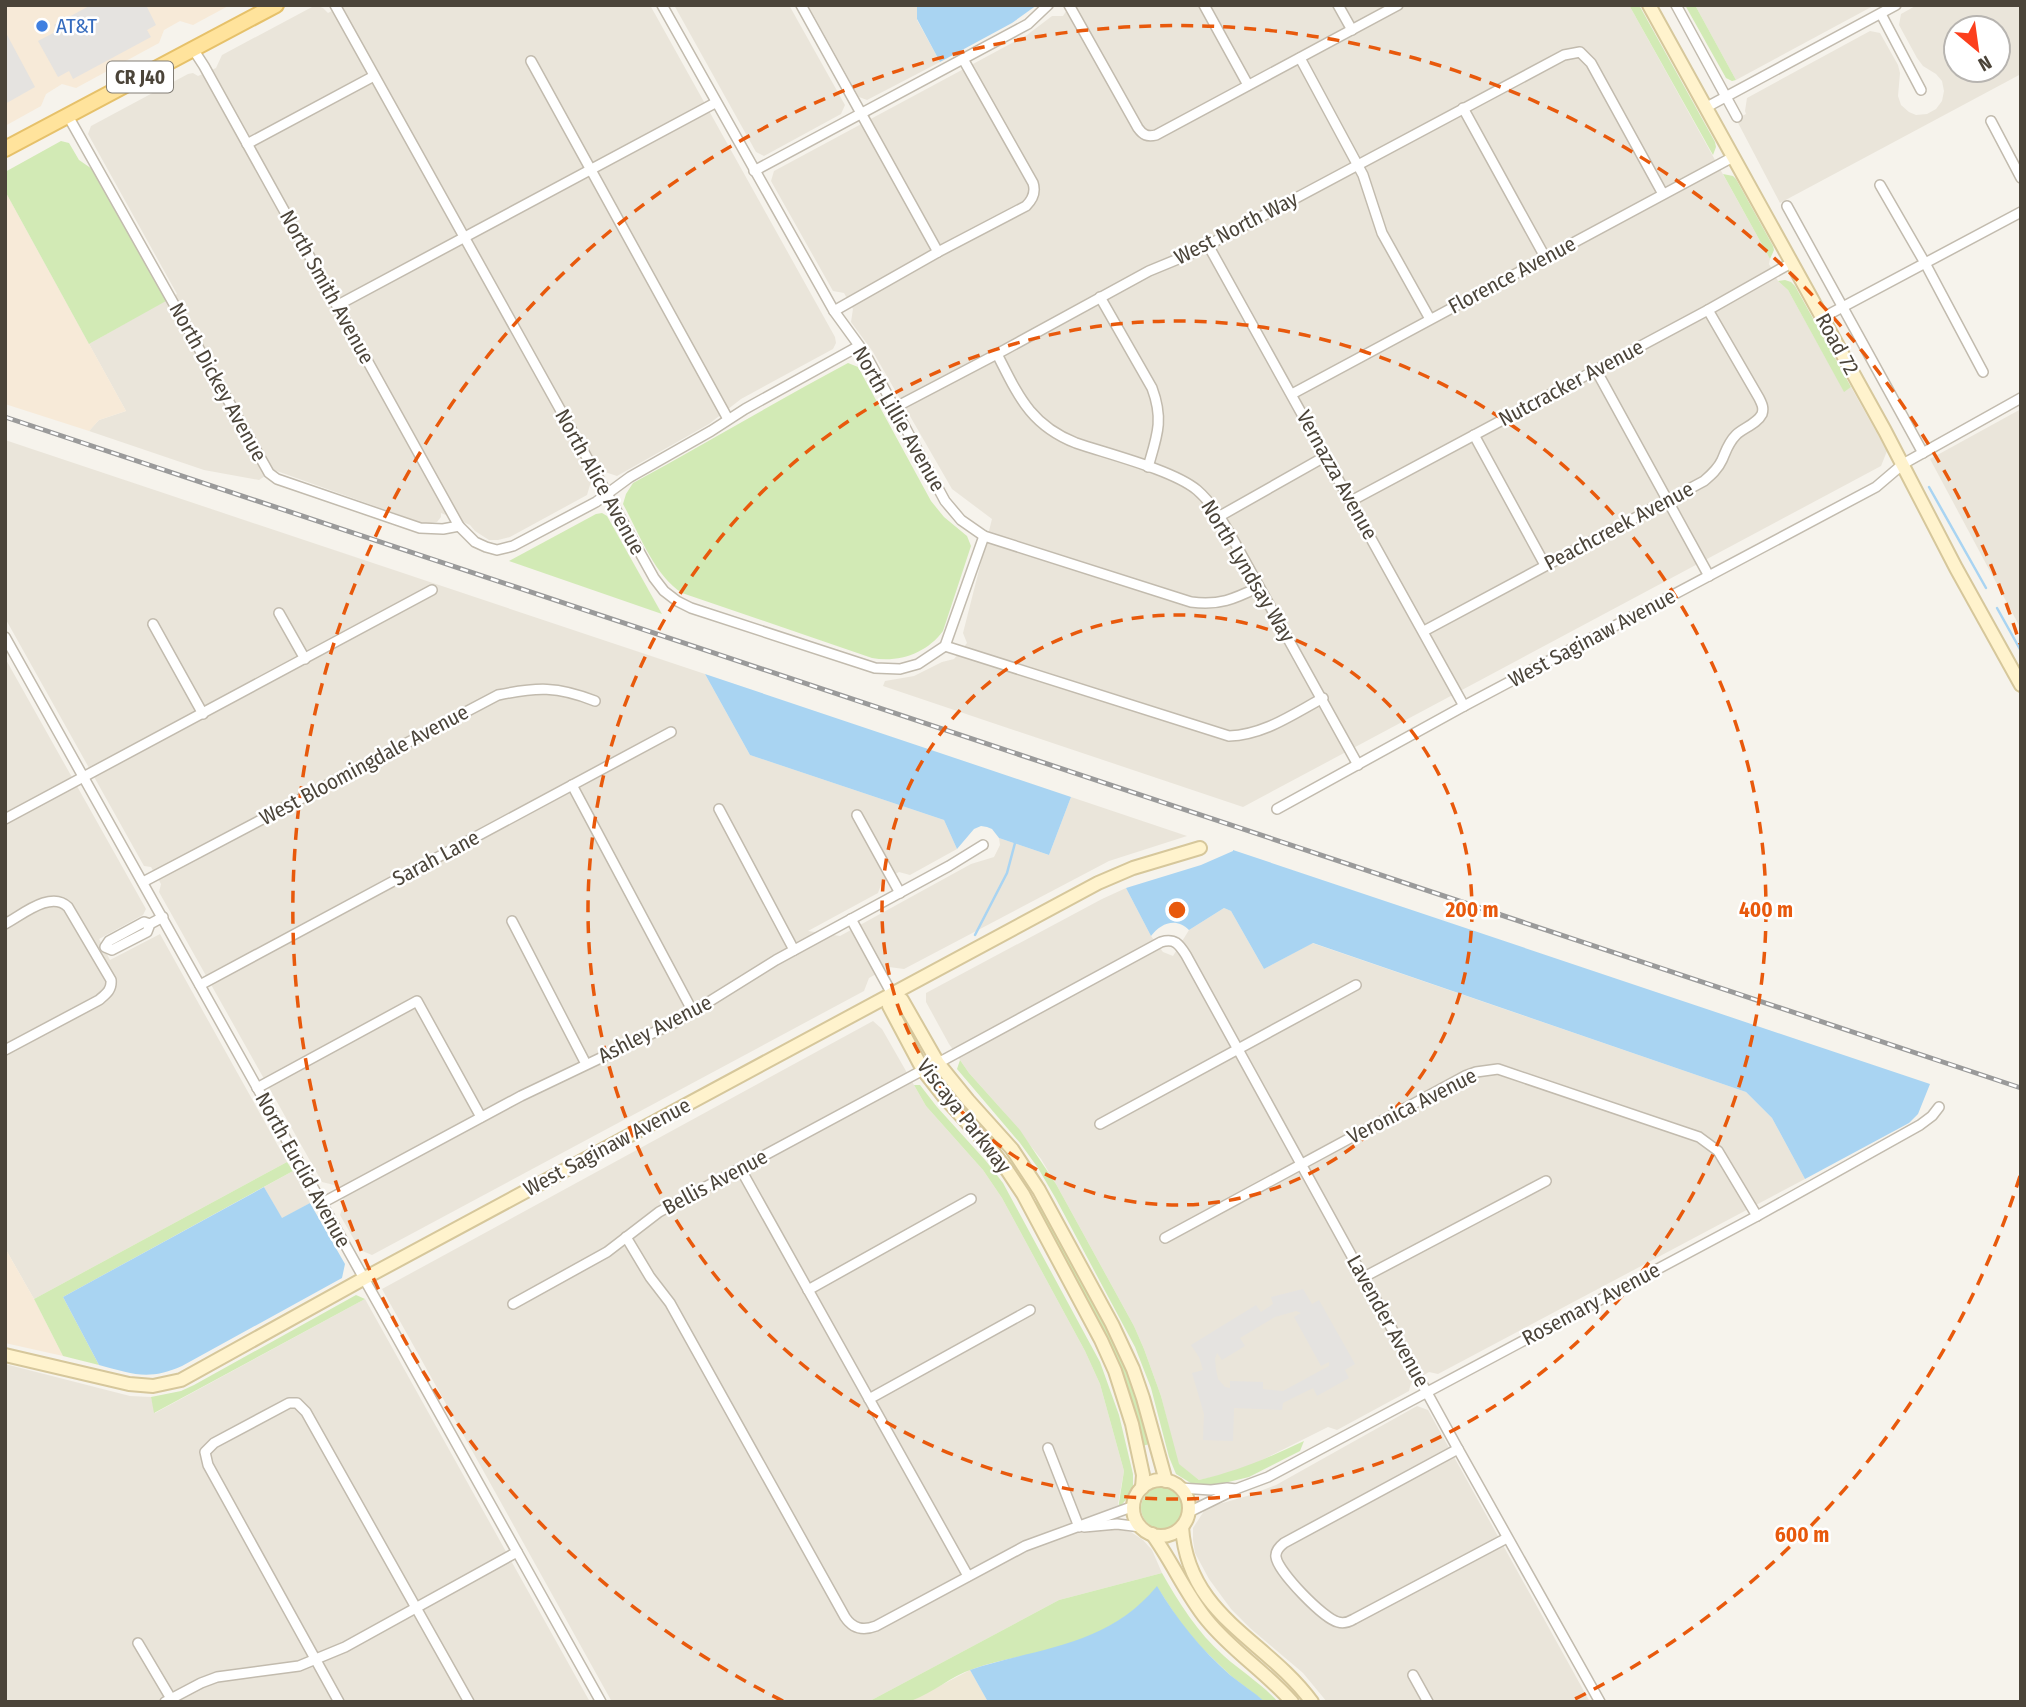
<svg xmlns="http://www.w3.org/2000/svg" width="2026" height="1707" viewBox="0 0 2026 1707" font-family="'Fira Sans Condensed',sans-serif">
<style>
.residential{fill:#eae5da;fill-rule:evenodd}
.commercial{fill:#f7ead8}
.education{fill:#efe8d6}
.green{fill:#d2eab5}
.parking{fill:#e5e3e0;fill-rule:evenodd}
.water{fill:#a9d4f2}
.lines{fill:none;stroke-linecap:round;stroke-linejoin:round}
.stream{stroke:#a9d4f2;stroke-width:2.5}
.street-casing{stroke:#c2bbae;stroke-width:12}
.secondary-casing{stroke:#d6c79b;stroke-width:16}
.primary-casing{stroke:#e6c16a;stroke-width:18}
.street{stroke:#fff;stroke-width:9}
.secondary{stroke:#fff3cd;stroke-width:12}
.primary{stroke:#ffe39c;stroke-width:14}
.rail-casing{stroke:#9a9a9a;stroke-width:5}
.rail{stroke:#fff;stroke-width:2.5;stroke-dasharray:8;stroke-linecap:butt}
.ring{fill:none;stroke:#e8590c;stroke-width:3.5;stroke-dasharray:12 9}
.shop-dot{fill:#3f7fe0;stroke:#fff;stroke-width:2.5}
.labels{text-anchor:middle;stroke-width:5;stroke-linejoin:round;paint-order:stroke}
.shield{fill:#fff;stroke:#817c74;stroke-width:2}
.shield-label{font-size:19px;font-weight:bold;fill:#4b4439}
.shop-label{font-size:21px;fill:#366cbe;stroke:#fff;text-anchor:start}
.street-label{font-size:21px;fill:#4b4439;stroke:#fff}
.centre{fill:#e8590c;stroke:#fff;stroke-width:3.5}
.ring-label{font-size:21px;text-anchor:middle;font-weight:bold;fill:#e8590c;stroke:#fff;stroke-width:5;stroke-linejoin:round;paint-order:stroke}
</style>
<rect width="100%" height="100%" fill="#f6f3ec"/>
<g class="residential">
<path d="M 343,5 L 650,5 L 835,337 L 836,343 L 833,349 L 741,399 L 709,424 L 617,476 L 605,472 L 590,485 L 587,495 L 510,537 L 498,540 L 489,540 L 475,531 L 470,525 L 441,513 L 441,517 L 437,522 L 425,524 L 274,470 L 259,480 L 204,470 L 89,431 L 99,420 L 126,411 L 89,344 L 177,294 L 88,134 L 91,126 L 188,74 L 193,73 L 198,76 L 216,68 L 222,55 L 312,7 L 317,6 L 323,8 L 328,13 Z"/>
<path d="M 674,5 L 789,5 L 845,105 L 841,114 L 764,156 L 756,152 Z"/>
<path d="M 808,5 L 917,5 L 917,20 L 940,62 L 867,100 L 859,97 Z"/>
<path d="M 1070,5 L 1629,5 L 1770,259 L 1769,264 L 1778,281 L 1788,290 L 1844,391 L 1851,387 L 1887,451 L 1881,466 L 1243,807 L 883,686 L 885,681 L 914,676 L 942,662 L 954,659 L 967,643 L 963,633 L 992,519 L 952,489 L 873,352 L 851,322 L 853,309 L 844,293 L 833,291 L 771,181 L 774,171 L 1027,35 L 1052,16 L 1063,16 Z"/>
<path d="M 1695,5 L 1875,5 L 1736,80 Z"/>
<path d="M 1917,5 L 2021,5 L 2021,74 L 1780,203 L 1736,119 L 1746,114 L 1745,111 L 1747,98 L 1870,31 L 1880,33 L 1898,65 L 1900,73 L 1898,96 L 1901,105 L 1909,112 L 1916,115 L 1927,114 L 1936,109 L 1942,101 L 1944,91 L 1942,81 L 1936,74 L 1923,66 L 1917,58 L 1899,25 L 1901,14 ZM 1956,28 L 1998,28 L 1998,70 L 1956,70 Z"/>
<path d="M 2021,409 L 2021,629 L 1930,459 Z"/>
<path d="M 5,440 L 705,674 L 750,755 L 944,820 L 957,849 L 910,875 L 899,872 L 882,882 L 878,893 L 808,931 L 840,936 L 971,864 L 994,857 L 1000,845 L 999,838 L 1049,855 L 1071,797 L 1187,836 L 1109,861 L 904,969 L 889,967 L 869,978 L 864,991 L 372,1255 L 360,1250 L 340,1215 L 345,1201 L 334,1185 L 322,1182 L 159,892 L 161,884 L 151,867 L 144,866 L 5,618 Z"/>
<path d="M 5,658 L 146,909 L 143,915 L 99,939 L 110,960 L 160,934 L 287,1162 L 34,1299 L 5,1248 Z"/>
<path d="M 1126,888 L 1151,936 L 1163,952 L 1173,956 L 1189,930 L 1224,908 L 1231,911 L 1264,969 L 1312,943 L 1746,1092 L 1772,1118 L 1805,1179 L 1438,1374 L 1429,1372 L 1411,1383 L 1409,1391 L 1337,1430 L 1328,1427 L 1252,1465 L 1226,1474 L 1199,1480 L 1178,1464 L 1161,1396 L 1144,1349 L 1134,1326 L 1056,1184 L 1041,1159 L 1003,1111 L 969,1073 L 949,1044 L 926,1002 L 926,993 L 1102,899 Z"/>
<path d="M 873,1021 L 882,1029 L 926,1106 L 983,1170 L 1002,1198 L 1085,1351 L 1100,1384 L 1124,1471 L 1118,1504 L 1120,1530 L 1131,1532 L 1143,1540 L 1152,1550 L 1162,1573 L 1059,1600 L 868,1702 L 612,1702 L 382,1289 Z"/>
<path d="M 293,1171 L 310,1203 L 282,1219 L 264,1187 Z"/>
<path d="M 365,1299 L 590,1702 L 5,1702 L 5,1364 L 130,1396 L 151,1397 L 155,1413 Z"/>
<path d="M 1417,1406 L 1428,1410 L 1590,1702 L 1327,1702 L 1303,1673 L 1250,1628 L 1231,1609 L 1209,1579 L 1195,1553 L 1193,1540 L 1193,1528 L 1204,1511 L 1212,1506 L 1247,1496 L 1276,1485 Z"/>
</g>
<g class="commercial">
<path d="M 5,5 L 230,5 L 193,25 L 180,21 L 164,30 L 159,43 L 76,88 L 62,84 L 46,94 L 41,106 L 5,126 Z"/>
<path d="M 5,191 L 126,411 L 99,420 L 89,431 L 5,404 Z"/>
<path d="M 5,1248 L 34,1299 L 63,1356 L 5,1343 Z"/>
</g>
<path class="education" d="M 970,1670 L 988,1702 L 909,1702 Z"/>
<g class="green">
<path d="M 1629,5 L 1639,5 L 1715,142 L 1716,147 L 1713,155 Z"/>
<path d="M 1685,5 L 1695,5 L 1736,80 L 1732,81 L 1726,78 Z"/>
<path d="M 61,141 L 69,143 L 79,160 L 95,171 L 166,301 L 89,344 L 5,191 L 5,172 Z"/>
<path d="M 1723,174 L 1733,176 L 1736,179 L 1773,246 L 1774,250 L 1770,259 Z"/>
<path d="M 1785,280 L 1791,282 L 1795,286 L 1851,387 L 1844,392 L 1788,290 L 1778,281 Z"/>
<path d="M 848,363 L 858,367 L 931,501 L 944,517 L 967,536 L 971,546 L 943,631 C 927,653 899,663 872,658 L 682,593 C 654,575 639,533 623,504 L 626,494 L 633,483 C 705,444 775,402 848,363 Z"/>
<path d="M 602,513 L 607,516 L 662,614 L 509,561 L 596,514 Z"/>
<path d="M 960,1060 L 969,1073 L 1020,1130 L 1056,1184 L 1134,1326 L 1144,1349 L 1161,1396 L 1179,1464 L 1199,1480 C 1238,1471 1268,1458 1304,1441 L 1300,1451 L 1249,1477 L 1212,1486 L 1194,1485 L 1176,1474 L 1169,1457 L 1151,1388 L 1135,1347 L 1056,1199 L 1038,1168 L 1020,1143 L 957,1069 Z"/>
<path d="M 914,1085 L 920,1085 L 937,1107 L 986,1161 L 1003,1183 L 1100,1362 L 1119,1415 L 1133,1474 L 1133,1487 L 1130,1495 L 1118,1509 L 1124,1471 L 1100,1384 L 1085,1351 L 1002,1198 L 983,1170 L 926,1106 Z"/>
<path d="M 287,1162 L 293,1171 L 63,1297 L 99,1365 L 63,1356 L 34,1299 Z"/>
<path d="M 1032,1200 L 1041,1204 L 1112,1335 L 1135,1386 L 1150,1444 L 1142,1446 L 1134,1414 Z"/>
<path d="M 356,1295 L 365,1299 L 154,1413 L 151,1397 L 181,1391 L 194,1385 Z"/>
<circle cx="1162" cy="1508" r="21"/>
<path d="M 1162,1573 C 1179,1603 1197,1632 1224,1656 C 1242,1672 1262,1684 1278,1702 L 1265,1702 L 1231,1676 L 1202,1648 L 1182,1625 L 1157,1587 C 1129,1621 1089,1640 1047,1650 C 1022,1657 997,1660 973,1669 C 951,1676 933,1693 911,1701 C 899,1705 881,1702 868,1702 L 1059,1600 Z"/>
</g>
<g class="parking">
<path d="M 91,5 L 146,5 L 156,25 L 147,30 L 151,37 L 73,79 L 69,71 L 58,77 L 38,41 L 57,31 L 54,25 Z"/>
<path d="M 6,33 L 35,87 L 5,104 L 5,34 Z"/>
<path d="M 1303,1289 L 1312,1304 L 1319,1300 L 1355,1364 L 1345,1370 L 1349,1378 L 1317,1396 L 1313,1388 L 1283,1403 L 1282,1410 L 1234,1408 L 1233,1441 L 1203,1440 L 1204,1414 L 1192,1373 L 1203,1370 L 1199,1357 L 1191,1345 L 1256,1305 L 1261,1312 L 1273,1304 L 1271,1297 ZM 1296,1311 L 1301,1313 L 1294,1317 L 1321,1366 L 1329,1362 L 1329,1366 L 1283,1391 L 1263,1389 L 1263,1382 L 1230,1381 L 1230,1388 L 1225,1387 L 1218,1379 L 1216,1370 L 1215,1359 L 1217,1353 L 1222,1360 L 1245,1346 L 1240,1338 L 1275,1317 Z"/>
</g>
<g class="water">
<path d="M 917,5 L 1037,5 L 1012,23 L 940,62 L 917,19 Z"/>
<path d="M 705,674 L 1071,797 L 1049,855 L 999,838 L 992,829 L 987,827 L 981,826 L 974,829 L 957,849 L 944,820 L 750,755 Z"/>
<path d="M 1233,851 L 1233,850 L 1930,1084 L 1918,1114 L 1909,1123 L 1805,1179 L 1772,1118 L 1746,1092 L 1313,943 L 1264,969 L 1231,911 L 1224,908 L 1189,930 C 1176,917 1161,923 1151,936 L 1126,888 L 1201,865 Z"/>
<path d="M 264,1187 L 282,1218 L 310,1203 L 345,1264 L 342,1278 L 182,1366 C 148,1381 133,1374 99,1365 L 63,1297 Z"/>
<path d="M 1157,1586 C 1177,1620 1201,1649 1230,1675 C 1241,1684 1254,1692 1265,1702 L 988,1702 L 970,1670 C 1039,1647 1107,1647 1157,1586 Z"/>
</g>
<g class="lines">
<g class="stream">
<path d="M 1929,487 L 1986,588"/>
<path d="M 1997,608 L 2021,651"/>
<path d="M 975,935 L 1007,873 L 1015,843"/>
</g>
<g class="street-casing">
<g id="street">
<path d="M 335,5 L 654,578 L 664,591 L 677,601 L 691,608 L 875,668 L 900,669 L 918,664 L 945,646 L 984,536"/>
<path d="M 662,5 L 834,311 L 866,355 L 945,501 L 961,520 L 984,536 L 1191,602 C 1219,606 1234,599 1259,587"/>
<path d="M 801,5 L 938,252"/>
<path d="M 1069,5 L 1138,128 C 1143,135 1147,137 1156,135 L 1398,5"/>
<path d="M 1204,5 L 1248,85"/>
<path d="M 1338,5 L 1352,30"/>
<path d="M 1676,5 L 1737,117"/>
<path d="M 1881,14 L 1921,90"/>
<path d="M 193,49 L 204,66 L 459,526 L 475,542 L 486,547 L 497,550 L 513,546 L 596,502 L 630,477 L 711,431 L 745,409 L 859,346"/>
<path d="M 1300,58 L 1363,175 L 1382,233 L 1430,319"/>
<path d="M 531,61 L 728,419"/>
<path d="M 1463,108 L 1545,257"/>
<path d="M 1705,108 L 1896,5"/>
<path d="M 68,116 L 269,473 L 277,479 L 420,528 L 443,529 L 459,526"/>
<path d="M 1991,121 L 2021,178"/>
<path d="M 247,144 L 374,76"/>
<path d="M 754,171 L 1028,24 L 1048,5"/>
<path d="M 1880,185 L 1925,263 L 1983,372"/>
<path d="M 1787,206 L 1923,453"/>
<path d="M 1208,245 L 1464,706"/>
<path d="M 1100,297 L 1152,388 C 1164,420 1157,436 1148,467"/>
<path d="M 338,305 L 715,103"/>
<path d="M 834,311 L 938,252 L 1026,206 C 1033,199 1036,192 1033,183 L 963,59"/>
<path d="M 1822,318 L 2021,212"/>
<path d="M 997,354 C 1018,395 1030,425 1076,443 C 1108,454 1173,470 1197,490 C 1211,502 1221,518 1230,534 L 1358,765"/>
<path d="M 1596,370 L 1709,576"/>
<path d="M 1292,394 L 1733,157"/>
<path d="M 894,408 L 997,354 L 1149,271 L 1195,252 L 1564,55 L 1580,52 L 1591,63 L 1663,194"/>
<path d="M 1474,435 L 1545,565"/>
<path d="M 1351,501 L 1708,310 L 1791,263"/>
<path d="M 1220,516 L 1326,456"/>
<path d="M 279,613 L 305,659"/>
<path d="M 153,624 L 203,714"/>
<path d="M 1424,631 L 1704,481 C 1711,475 1718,469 1722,460 C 1726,451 1728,443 1736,435 C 1743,428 1757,424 1762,414 C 1764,408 1762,404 1759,398 L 1708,310"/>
<path d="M 5,637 L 601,1702"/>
<path d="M 945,646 L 1229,736 C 1264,735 1293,714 1323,698"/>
<path d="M 572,785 L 693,1012"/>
<path d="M 719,809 L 794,950"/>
<path d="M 1277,809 L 1464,706 L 1876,487 L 1903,464 L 2021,398"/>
<path d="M 857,815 L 900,893"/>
<path d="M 5,819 L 432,590"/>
<path d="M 143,882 L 498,695 C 537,687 557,686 595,701"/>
<path d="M 851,919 L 892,994"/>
<path d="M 512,921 L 586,1064"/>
<path d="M 5,924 C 22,915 51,890 68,907 L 111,980 C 112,990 106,994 99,1000 L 5,1050"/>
<path d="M 150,924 L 147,932 L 112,950 L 105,947 L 109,941 L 144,922 L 150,924 L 163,917"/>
<path d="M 200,985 L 671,732"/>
<path d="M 938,1063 L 1161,942 C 1175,938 1179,944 1186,955 L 1458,1449 L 1600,1702"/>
<path d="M 257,1088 L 417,1001 L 481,1117"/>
<path d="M 1100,1124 L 1356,985"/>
<path d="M 740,1168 L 968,1576"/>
<path d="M 322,1203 L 521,1096 L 678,1021 L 776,960 L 949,866 L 983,845"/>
<path d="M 626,1237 L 650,1277 L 670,1303 L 845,1617 C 853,1629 863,1631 876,1626 L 1025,1546 L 1134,1506"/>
<path d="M 1165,1238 L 1465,1076 L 1476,1072 L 1498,1069 L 1699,1137 L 1718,1151 L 1757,1216"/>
<path d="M 1364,1277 L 1546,1181"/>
<path d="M 808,1290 L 971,1199"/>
<path d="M 513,1304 L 607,1252 L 659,1212 L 923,1070"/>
<path d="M 869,1399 L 1030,1310"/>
<path d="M 1048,1448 L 1079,1527"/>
<path d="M 1458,1449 L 1284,1543 C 1279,1547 1275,1551 1276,1557 C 1278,1572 1324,1619 1338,1622 C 1344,1624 1349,1622 1354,1619 L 1507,1538"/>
<path d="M 1180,1488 L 1211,1490 L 1227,1488 L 1236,1489"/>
<path d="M 1189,1512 L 1236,1489 L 1268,1477 L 1757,1216 L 1920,1125 L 1932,1116 L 1939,1107"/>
<path d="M 1084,1527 L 1117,1524 L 1141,1527"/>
<path d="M 138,1643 L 173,1702"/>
<path d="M 1413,1675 L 1428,1702"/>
<path d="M 165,1702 L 201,1683 L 217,1677 L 299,1666 L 345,1647 L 517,1552"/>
<path d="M 339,1702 L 208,1465 L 205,1452 L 214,1443 L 289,1403 L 297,1403 L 306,1412 L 469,1702"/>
</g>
</g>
<g class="secondary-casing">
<g id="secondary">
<path d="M 1649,5 L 1885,431 L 1956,568 L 2021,685"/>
<path d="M 892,994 L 902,1000 L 938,1063 L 968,1100 L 1012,1149 L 1039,1190 L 1112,1324 L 1133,1369 L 1143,1398 L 1166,1481"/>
<path d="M 892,994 L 889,1006 L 923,1070 L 945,1098 L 990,1148 L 1007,1170 L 1023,1194 L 1101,1340 L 1115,1371 L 1132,1424 L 1143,1475 L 1142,1488"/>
<path d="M 5,1355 L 129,1384 L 153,1386 L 181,1380 L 363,1279 L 1098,883 L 1133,868 L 1200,848"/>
<circle cx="1161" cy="1508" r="28"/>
<path d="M 1182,1527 C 1188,1617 1266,1639 1312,1702"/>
<path d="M 1152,1534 C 1172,1561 1185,1593 1207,1620 C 1232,1651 1266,1672 1292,1702"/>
</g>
</g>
<g class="primary-casing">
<path id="primary" d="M 5,149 L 276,5"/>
</g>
<use href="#street" class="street"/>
<use href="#secondary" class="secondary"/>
<use href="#primary" class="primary"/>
<g class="rail-casing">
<path id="rail" d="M 5,417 L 2021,1088"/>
</g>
<use href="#rail" class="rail"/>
</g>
<g class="ring">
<circle cx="1177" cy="910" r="295"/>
<circle cx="1177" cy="910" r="589"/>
<path d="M2020 1176A884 884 0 0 1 1571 1701M783 1701A884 884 0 1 1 2020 644"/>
</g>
<circle class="shop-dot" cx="42" cy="26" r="7"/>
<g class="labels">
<rect class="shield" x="107" y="61.5" width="66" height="31" rx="5"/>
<g class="shield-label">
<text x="140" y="84">CR J40</text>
</g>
<g class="shop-label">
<text x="56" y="33">AT&amp;T</text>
</g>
<g class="street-label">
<text transform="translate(1236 228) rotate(-27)" y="7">West North Way</text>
<text transform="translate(1512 275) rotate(-28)" y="7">Florence Avenue</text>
<text transform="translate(327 287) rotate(61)" y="7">North Smith Avenue</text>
<text transform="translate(1837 344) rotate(61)" y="7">Road 72</text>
<text transform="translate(218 382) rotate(61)" y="7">North Dickey Avenue</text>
<text transform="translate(1571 383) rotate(-28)" y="7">Nutcracker Avenue</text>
<text transform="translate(899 419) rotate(60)" y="7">North Lillie Avenue</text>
<text transform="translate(1337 475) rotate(61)" y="7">Vernazza Avenue</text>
<text transform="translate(600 482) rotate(61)" y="7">North Alice Avenue</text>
<text transform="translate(1619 526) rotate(-28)" y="7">Peachcreek Avenue</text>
<text transform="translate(1248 571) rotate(59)" y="7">North Lyndsay Way</text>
<text transform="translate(1592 638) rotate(-28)" y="7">West Saginaw Avenue</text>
<text transform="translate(364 765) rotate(-28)" y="7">West Bloomingdale Avenue</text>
<text transform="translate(436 858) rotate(-28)" y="7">Sarah Lane</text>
<text transform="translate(655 1029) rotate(-27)" y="7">Ashley Avenue</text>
<text transform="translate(1412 1106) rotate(-27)" y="7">Veronica Avenue</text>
<text transform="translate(964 1116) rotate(52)" y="7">Viscaya Parkway</text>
<text transform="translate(607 1147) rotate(-28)" y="7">West Saginaw Avenue</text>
<text transform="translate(303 1170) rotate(61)" y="7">North Euclid Avenue</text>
<text transform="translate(715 1182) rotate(-28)" y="7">Bellis Avenue</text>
<text transform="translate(1591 1304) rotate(-28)" y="7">Rosemary Avenue</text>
<text transform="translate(1388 1321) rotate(61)" y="7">Lavender Avenue</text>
</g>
</g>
<circle cx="1177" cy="910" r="10" class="centre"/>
<g class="ring-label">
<text x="1472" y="917">200 m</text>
<text x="1766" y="917">400 m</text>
<text x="1802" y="1542">600 m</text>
</g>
<rect width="2026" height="1707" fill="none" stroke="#4b4439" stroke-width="14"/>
<g transform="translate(1977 49) rotate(151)"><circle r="33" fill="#ffffff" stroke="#b7b4b0" stroke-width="2"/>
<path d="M0-5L12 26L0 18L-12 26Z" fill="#fc3f1d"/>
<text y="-10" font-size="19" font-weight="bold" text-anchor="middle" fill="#4b4439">N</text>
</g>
</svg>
